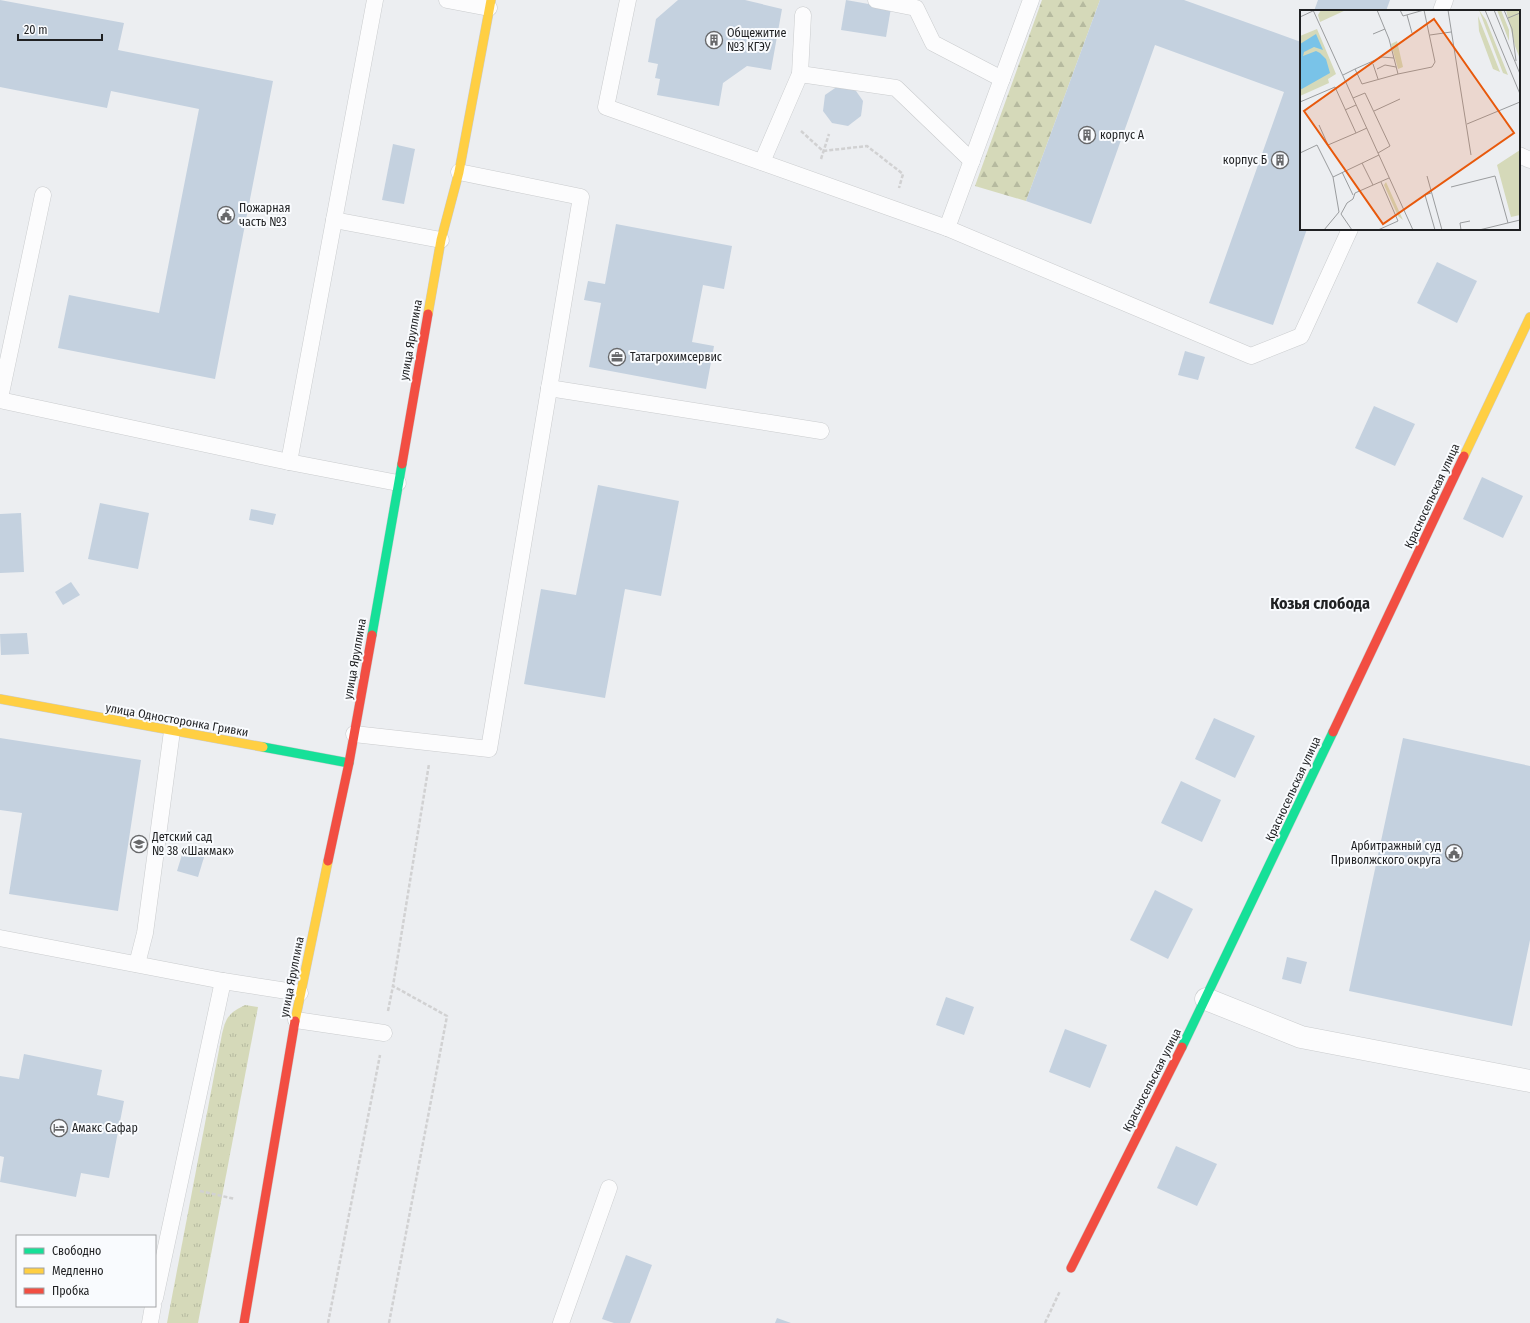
<svg xmlns="http://www.w3.org/2000/svg" width="1530" height="1323" viewBox="0 0 1530 1323" font-family="'Fira Sans Condensed',sans-serif">
<style>
.grass{fill:url(#grass-tufts)}
.forest{fill:url(#forest-firs)}
.building{fill:#c4d1df}
.lines{fill:none;stroke-linecap:round;stroke-linejoin:round}
.lane-casing{stroke:#caccce;stroke-width:17}
.street-casing{stroke:#caccce;stroke-width:23}
.fast-casing{stroke:#caccce;stroke-width:10}
.slow-casing{stroke:#caccce;stroke-width:10}
.jam-casing{stroke:#caccce;stroke-width:10}
.path{stroke:#d1d1d2;stroke-width:2.5;stroke-dasharray:4 2;stroke-linecap:butt}
.lane{stroke:#fcfcfd;stroke-width:16}
.street{stroke:#fcfcfd;stroke-width:22}
.fast{stroke:#16e098;stroke-width:9}
.slow{stroke:#ffcf43;stroke-width:9}
.jam{stroke:#f24e42;stroke-width:9}
.labels{text-anchor:middle;stroke-width:4;stroke-linejoin:round;paint-order:stroke}
.poi-label{font-size:12px;fill:#1f2022;stroke:#f9fbfe;text-anchor:start}
.street-label{font-size:12px;fill:#1f2022;stroke:#f9fbfe}
.district-label{font-size:16px;font-weight:bold;fill:#1f2022;stroke:#f9fbfe}
.inset-road{fill:none;stroke:#9a9c9e;stroke-width:1}
.view{fill:#e8590c;fill-opacity:0.15;stroke:#e8590c;stroke-width:2}
.inset-edge{fill:none;stroke:#1f2022;stroke-width:2}
</style>
<defs>
<pattern id="grass-tufts" width="24" height="20" patternUnits="userSpaceOnUse"><rect width="24" height="20" fill="#d5d9b9"/><path d="M3 7l-1-3M5 7V3M7 7l1-3M15 17l-1-3M17 17v-4M19 17l1-3" fill="none" stroke="#b6ba9f"/></pattern>
<pattern id="forest-firs" width="22" height="20" patternUnits="userSpaceOnUse"><rect width="22" height="20" fill="#d5d9b9"/><path d="M5 1l3.5 6h-7zM16 11l3.5 6h-7z" fill="#b6ba9f"/></pattern>
</defs>
<rect width="100%" height="100%" fill="#eceef1"/>
<path class="grass" d="M 245,1005 L 258,1007 L 198,1323 L 167,1323 L 222,1034 C 226,1017 229,1013 245,1005 Z"/>
<path class="forest" d="M 1042,0 L 1100,0 L 1026,201 L 975,186 Z"/>
<g class="building">
<path d="M 0,0 L 124,23 L 118,50 L 273,81 L 215,379 L 58,348 L 69,295 L 159,313 L 199,109 L 111,91 L 107,108 L 0,87 Z"/>
<path d="M 678,0 L 745,0 L 782,9 L 771,70 L 747,66 L 723,83 L 719,106 L 657,95 L 660,79 L 655,78 L 658,64 L 648,62 L 656,19 Z"/>
<path d="M 846,0 L 891,8 L 886,37 L 841,30 Z"/>
<path d="M 1100,0 L 1184,0 L 1301,42 L 1301,229 L 1307,229 L 1273,325 L 1209,303 L 1284,92 L 1155,45 L 1091,224 L 1026,201 Z"/>
<path d="M 1318,0 L 1390,0 L 1386,11 L 1314,11 Z"/>
<path d="M 838,86 L 854,88 L 863,101 L 861,116 L 848,126 L 832,123 L 823,111 L 825,95 Z"/>
<path d="M 393,144 L 415,149 L 404,204 L 382,200 Z"/>
<path d="M 616,224 L 732,246 L 724,289 L 703,285 L 692,342 L 714,346 L 706,389 L 589,367 L 601,303 L 584,300 L 588,281 L 605,284 Z"/>
<path d="M 1437,262 L 1477,281 L 1457,323 L 1417,303 Z"/>
<path d="M 1185,351 L 1205,357 L 1198,380 L 1178,375 Z"/>
<path d="M 1374,406 L 1415,424 L 1395,466 L 1355,448 Z"/>
<path d="M 1482,477 L 1523,496 L 1503,538 L 1463,519 Z"/>
<path d="M 598,485 L 679,501 L 661,596 L 625,589 L 605,698 L 524,684 L 541,589 L 576,595 Z"/>
<path d="M 100,503 L 149,513 L 138,569 L 88,559 Z"/>
<path d="M 251,509 L 276,514 L 273,525 L 249,520 Z"/>
<path d="M 21,513 L 24,572 L 0,573 L 0,514 Z"/>
<path d="M 71,582 L 80,595 L 63,605 L 55,592 Z"/>
<path d="M 27,633 L 29,654 L 1,655 L 0,634 Z"/>
<path d="M 1214,718 L 1255,736 L 1235,778 L 1195,759 Z"/>
<path d="M 0,738 L 141,760 L 118,911 L 9,894 L 22,813 L 0,810 Z"/>
<path d="M 1403,738 L 1530,766 L 1530,940 L 1512,1026 L 1349,991 Z"/>
<path d="M 1181,781 L 1221,800 L 1202,842 L 1161,823 Z"/>
<path d="M 184,848 L 205,854 L 198,877 L 177,871 Z"/>
<path d="M 1155,890 L 1193,909 L 1168,959 L 1130,940 Z"/>
<path d="M 1287,957 L 1307,962 L 1301,984 L 1282,979 Z"/>
<path d="M 946,997 L 974,1007 L 964,1035 L 936,1025 Z"/>
<path d="M 1065,1029 L 1107,1045 L 1090,1088 L 1049,1072 Z"/>
<path d="M 24,1054 L 102,1070 L 97,1095 L 124,1101 L 109,1178 L 81,1173 L 76,1197 L 0,1182 L 4,1157 L 0,1156 L 0,1076 L 19,1079 Z"/>
<path d="M 1176,1146 L 1217,1164 L 1197,1206 L 1157,1188 Z"/>
<path d="M 626,1255 L 652,1265 L 630,1323 L 614,1323 L 602,1319 Z"/>
<path d="M 777,1318 L 791,1323 L 775,1323 Z"/>
</g>
<g class="lines">
<g class="lane-casing">
<g id="lane">
<path d="M 447,0 L 489,8"/>
<path d="M 628,0 L 606,107 L 947,228 L 1031,0"/>
<path d="M 876,0 L 916,8 L 933,43 L 1002,79"/>
<path d="M 1441,11 L 1445,0"/>
<path d="M 800,74 L 896,88 L 972,161"/>
<path d="M 1519,155 L 1530,160"/>
<path d="M 762,162 L 800,74 L 803,15"/>
<path d="M 334,220 L 441,240"/>
<path d="M 947,228 L 1251,356 L 1301,336 L 1350,229"/>
<path d="M 549,388 L 821,431"/>
<path d="M 0,398 L 43,195"/>
<path d="M 0,400 L 289,462 L 375,0"/>
<path d="M 289,462 L 398,483"/>
<path d="M 354,734 L 489,749 L 581,197 L 459,172"/>
<path d="M 0,938 L 223,981 L 300,993"/>
<path d="M 137,964 L 145,933 L 172,731"/>
<path d="M 296,1020 L 384,1033"/>
<path d="M 155,1298 L 223,981"/>
<path d="M 150,1323 L 153,1306"/>
<path d="M 561,1323 L 609,1188"/>
</g>
</g>
<g class="street-casing">
<path id="street" d="M 1206,999 L 1301,1037 L 1530,1081"/>
</g>
<g class="fast-casing">
<g id="fast">
<path d="M 372,635 L 402,464"/>
<path d="M 263,747 L 349,763"/>
<path d="M 1182,1047 L 1333,732"/>
</g>
</g>
<g class="slow-casing">
<g id="slow">
<path d="M 428,314 L 441,240 L 459,172 L 491,0"/>
<path d="M 1464,456 L 1530,317"/>
<path d="M 0,699 L 263,747"/>
<path d="M 295,1021 L 328,861"/>
</g>
</g>
<g class="jam-casing">
<g id="jam">
<path d="M 402,464 L 428,314"/>
<path d="M 1333,732 L 1464,456"/>
<path d="M 328,861 L 349,763 L 372,635"/>
<path d="M 1071,1268 L 1182,1047"/>
<path d="M 244,1323 L 295,1021"/>
</g>
</g>
<g class="path">
<path d="M 801,131 L 823,151 L 867,146 L 903,174 L 899,188"/>
<path d="M 821,159 L 829,134"/>
<path d="M 388,1011 L 393,986"/>
<path d="M 200,1191 L 235,1199"/>
<path d="M 328,1323 L 380,1055"/>
<path d="M 389,1323 L 447,1016 L 393,986 L 429,764"/>
<path d="M 1045,1323 L 1060,1291"/>
</g>
<use href="#lane" class="lane"/>
<use href="#street" class="street"/>
<use href="#fast" class="fast"/>
<use href="#slow" class="slow"/>
<use href="#jam" class="jam"/>
</g>
<defs>
<g id="building-ring" transform="scale(0.9)"><circle r="9.5" fill="#f9fbfe" stroke="#67686a" stroke-width="1.5"/><path d="M-4-6H4V6H1V3H-1V6H-4ZM-2.5-4.3h1.7v1.8h-1.7ZM.8-4.3h1.7v1.8H.8ZM-2.5-1h1.7V.8h-1.7ZM.8-1h1.7V.8H.8Z" fill="#67686a"/></g>
<g id="civic-ring" transform="scale(0.9)"><circle r="9.5" fill="#f9fbfe" stroke="#67686a" stroke-width="1.5"/><path d="M-.6-6.5H3V-4.5H.6V-3L4-1V1h2V6H-6V1h2V-1L-.6-3ZM-1.2 2.5V6h2.4V2.5Z" fill="#67686a"/></g>
<g id="office-ring" transform="scale(0.9)"><circle r="9.5" fill="#f9fbfe" stroke="#67686a" stroke-width="1.5"/><path d="M-6-3h4V-5.5h4V-3h4V5H-6ZM-1-4.5V-3h2v-1.5ZM-6 0V1H6V0Z" fill="#67686a"/></g>
<g id="school-ring" transform="scale(0.9)"><circle r="9.5" fill="#f9fbfe" stroke="#67686a" stroke-width="1.5"/><path d="M0-5L7-2L0 1L-7-2ZM-4 1L0 2.5L4 1V4Q0 6-4 4Z" fill="#67686a"/></g>
<g id="hotel-ring" transform="scale(0.9)"><circle r="9.5" fill="#f9fbfe" stroke="#67686a" stroke-width="1.5"/><path d="M-6-4.5h1.5V1H6V5H4.5V3h-9V5H-6ZM-4 0a1.8 1.8 0 1 1 3.6 0ZM.5 0V-2.5h3Q6-2.5 6 0Z" fill="#67686a"/></g>
</defs>
<g fill-rule="evenodd">
<use href="#building-ring" x="714" y="40"/>
<use href="#building-ring" x="1087" y="135"/>
<use href="#building-ring" x="1280" y="160"/>
<use href="#civic-ring" x="226" y="215"/>
<use href="#office-ring" x="617" y="357"/>
<use href="#school-ring" x="139" y="844"/>
<use href="#civic-ring" x="1454" y="853"/>
<use href="#hotel-ring" x="59" y="1128"/>
</g>
<g class="labels">
<g class="poi-label">
<text x="727" y="37">Общежитие<tspan x="727" dy="14">№3 КГЭУ</tspan></text>
<text x="1100" y="139">корпус А</text>
<text x="1267" y="164" text-anchor="end">корпус Б</text>
<text x="239" y="212">Пожарная<tspan x="239" dy="14">часть №3</tspan></text>
<text x="630" y="361">Татагрохимсервис</text>
<text x="152" y="841">Детский сад<tspan x="152" dy="14">№ 38 «Шакмак»</tspan></text>
<text x="1441" y="850" text-anchor="end">Арбитражный суд<tspan x="1441" dy="14">Приволжского округа</tspan></text>
<text x="72" y="1132">Амакс Сафар</text>
</g>
<g class="street-label">
<text transform="translate(411 340) rotate(-80)" y="4">улица Яруллина</text>
<text transform="translate(1432 496) rotate(-65)" y="4">Красносельская улица</text>
<text transform="translate(355 659) rotate(-80)" y="4">улица Яруллина</text>
<text transform="translate(177 720) rotate(10)" y="4">улица Односторонка Гривки</text>
<text transform="translate(1293 789) rotate(-65)" y="4">Красносельская улица</text>
<text transform="translate(292 977) rotate(-79)" y="4">улица Яруллина</text>
<text transform="translate(1152 1080) rotate(-63)" y="4">Красносельская улица</text>
</g>
<g class="district-label">
<text x="1320" y="609">Козья слобода</text>
</g>
</g>
<g transform="translate(1300 10)">
<rect width="220" height="220" fill="#eceef1"/>
<path d="M 21,0 L 46,0 L 20,12 L 18,5 ZM 179,0 L 186,10 L 208,65 L 203,63 ZM 197,0 L 201,0 L 209,20 L 209,31 ZM 206,0 L 220,0 L 220,49 L 215,36 ZM 178,6 L 200,62 L 193,59 L 179,21 ZM 17,19 L 36,64 L 28,69 L 29,73 L 0,86 L 0,26 ZM 220,140 L 220,205 L 211,207 L 197,155 ZM 86,172 L 103,210 L 98,206 L 84,175 Z" fill="#d5d9b9"/>
<path d="M 97,31 L 103,57 L 98,59 L 91,34 Z" fill="#d5d9b9"/>
<path d="M 16,24 L 23,40 L 14,37 L 4,42 L 3,46 L 16,41 L 20,43 L 26,49 L 30,63 L 0,80 L 0,34 Z" fill="#79c3e8"/>
<path class="inset-road" d="M 13,0 L 113,220M 100,0 L 103,6 L 124,0M 148,0 L 171,145M 185,0 L 220,84M 194,0 L 220,64M 204,0 L 212,19 L 216,51M 107,5 L 112,23M 0,7 L 15,0M 208,8 L 220,3M 73,24 L 85,19M 130,25 L 151,22M 73,54 L 78,69M 55,59 L 82,47 L 94,48M 77,59 L 85,55 L 96,57M 98,64 L 132,57 L 135,52 L 124,0M 43,65 L 55,59 L 62,74 L 98,64 L 89,29 L 77,0M 53,88 L 65,83 L 90,136 L 78,143M 0,92 L 35,77 L 56,123 L 28,135 L 19,115M 45,100 L 56,95M 74,101 L 100,89M 167,114 L 220,92M 56,123 L 67,118M 0,143 L 17,135 L 33,167 L 39,202 L 24,220M 62,153 L 73,175M 42,162 L 53,185M 127,166 L 142,220M 33,167 L 79,145M 151,177 L 195,166 L 208,213M 131,183 L 125,185 L 135,220M 52,220 L 41,204 L 47,193 L 53,189 L 55,183 L 89,168M 78,220 L 98,211 L 81,172M 161,220 L 160,213 L 170,211M 179,220 L 220,210"/>
<path class="view" d="M 134,9 L 214,123 L 83,214 L 4,101 Z"/>
<rect width="220" height="220" class="inset-edge"/>
</g>
<rect x="16" y="1235" width="140" height="72" fill="#f9fbfe" stroke="#a2a3a6"/>
<rect x="24" y="1248" width="20" height="6" fill="#16e098" stroke="#a2a3a6"/>
<text x="52" y="1255" font-size="12" fill="#1f2022">Свободно</text>
<rect x="24" y="1268" width="20" height="6" fill="#ffcf43" stroke="#a2a3a6"/>
<text x="52" y="1275" font-size="12" fill="#1f2022">Медленно</text>
<rect x="24" y="1288" width="20" height="6" fill="#f24e42" stroke="#a2a3a6"/>
<text x="52" y="1295" font-size="12" fill="#1f2022">Пробка</text>
<path d="M18 34v6h84v-6" fill="none" stroke="#1f2022" stroke-width="2"/>
<text x="24" y="34" font-size="12" fill="#1f2022" stroke="#f9fbfe" stroke-width="3" paint-order="stroke">20 m</text>
</svg>
